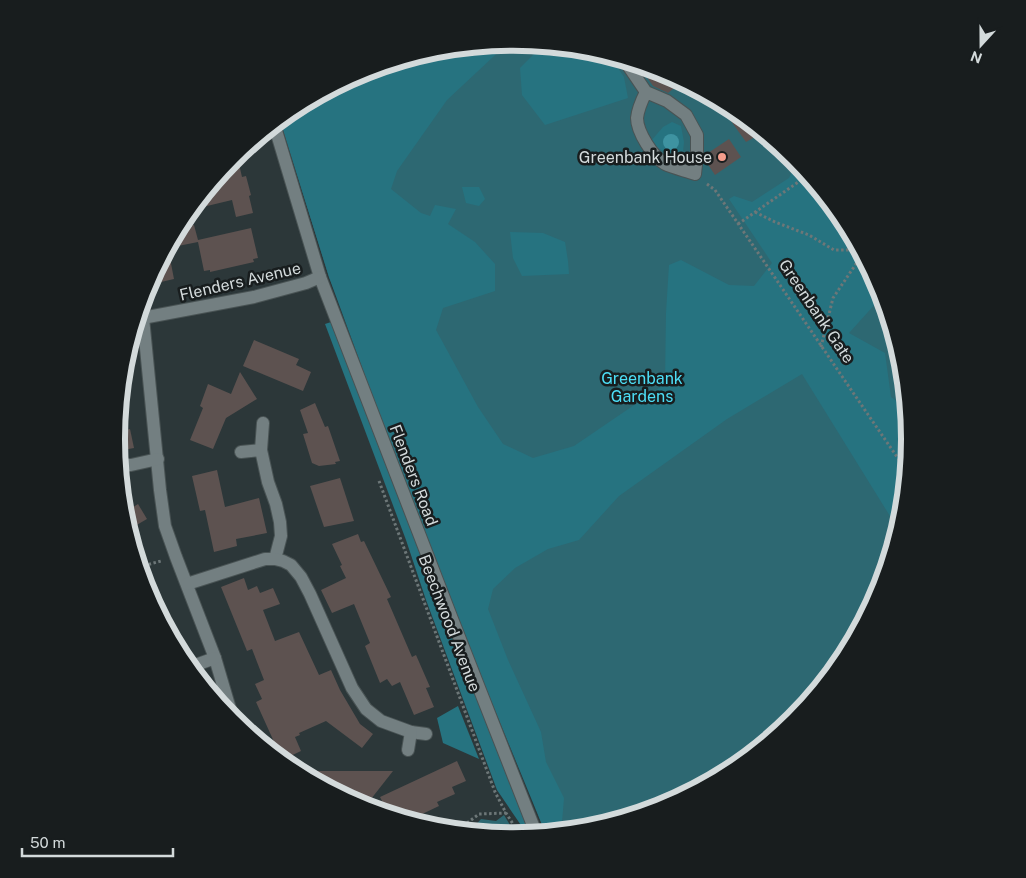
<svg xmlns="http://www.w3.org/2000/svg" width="1026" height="878" viewBox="0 0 1026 878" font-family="'Public Sans',sans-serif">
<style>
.green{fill:#2d6872}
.forest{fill:#267380}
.building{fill:#5d5250}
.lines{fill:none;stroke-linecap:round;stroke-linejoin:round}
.minor-casing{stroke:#495354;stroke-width:14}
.path{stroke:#6d7778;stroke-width:3;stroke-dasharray:2.5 2.5;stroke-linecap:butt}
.minor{stroke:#737f81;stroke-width:12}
.tree{fill:#3e93a1}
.poi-dot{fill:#f49d8c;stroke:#181d1e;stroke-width:2}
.labels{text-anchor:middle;stroke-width:5;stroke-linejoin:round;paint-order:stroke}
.poi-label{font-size:16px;fill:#d3dadb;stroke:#181d1e;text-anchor:end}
.street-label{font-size:16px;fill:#d3dadb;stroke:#181d1e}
.park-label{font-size:16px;fill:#4ddef6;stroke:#181d1e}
.rim{fill:none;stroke:#d3dadb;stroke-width:6}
</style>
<rect width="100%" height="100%" fill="#2c3739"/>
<g class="green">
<path d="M 513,43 L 591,50 L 665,73 L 734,109 L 794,159 L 843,219 L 879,288 L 902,362 L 909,439 L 902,517 L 879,591 L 843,660 L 793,720 L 733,769 L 664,805 L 590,828 L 545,832 L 329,277 L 280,120 L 293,109 L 362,73 L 436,50 Z"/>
<path d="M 504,815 L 516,835 L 470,831 L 481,819 L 496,821 Z"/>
</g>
<g class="forest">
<path d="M 508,43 L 447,100 L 397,171 L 391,189 L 421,213 L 430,216 L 435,205 L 456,209 L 448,224 L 475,242 L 495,264 L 495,291 L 443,308 L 436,330 L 478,407 L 503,444 L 533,458 L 574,446 L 665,384 L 666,313 L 669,265 L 681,260 L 729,285 L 754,286 L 772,263 L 729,199 L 734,196 L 752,202 L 789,178 L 797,162 L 843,219 L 879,288 L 883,299 L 877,302 L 849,333 L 885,353 L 891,397 L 906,408 L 909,439 L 902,517 L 898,529 L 802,374 L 727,419 L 619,496 L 579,540 L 548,549 L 515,568 L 493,589 L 488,609 L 508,660 L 541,732 L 546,762 L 564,798 L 562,822 L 566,830 L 545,832 L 464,635 L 404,483 L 329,277 L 280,120 L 293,109 L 319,95 L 323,99 L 337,85 L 362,73 L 436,50 Z"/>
<path d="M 543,45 L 591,50 L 610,56 L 624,77 L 628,98 L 545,125 L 522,95 L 520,68 Z"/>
<path d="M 672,122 L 681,126 L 684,142 L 683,152 C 669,153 660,153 651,141 L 663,127 Z"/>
<path d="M 462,187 L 479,187 L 485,199 L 479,206 L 466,203 Z"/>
<path d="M 510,232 L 543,233 L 565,242 L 568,261 L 569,274 L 522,276 L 513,258 Z"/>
<path d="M 334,321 L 533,834 L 527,834 L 497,790 L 426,600 L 406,540 L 325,324 Z"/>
<path d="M 458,706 L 479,759 L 443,743 L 437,718 Z"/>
</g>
<g class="building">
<path d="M 638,64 L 665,73 L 682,82 L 668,93 L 653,86 Z"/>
<path d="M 719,102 L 734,109 L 762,133 L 746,142 L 718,103 Z"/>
<path d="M 729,139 L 741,157 L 715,175 L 705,160 L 705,155 Z"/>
<path d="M 239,164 L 242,177 L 246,176 L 251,195 L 249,196 L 253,213 L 236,217 L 232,200 L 207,206 L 204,194 L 225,167 Z"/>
<path d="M 194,225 L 198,240 L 251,228 L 258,258 L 253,259 L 254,262 L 210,272 L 210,270 L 204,271 L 198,242 L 168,248 L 174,279 L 148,285 L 178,229 Z"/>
<path d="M 254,340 L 299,359 L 296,365 L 311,372 L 303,391 L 243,366 Z"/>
<path d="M 240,372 L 257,399 L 226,418 L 213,449 L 190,440 L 203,408 L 200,406 L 208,384 L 231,394 Z"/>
<path d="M 315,403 L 325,427 L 328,426 L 340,461 L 335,462 L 336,464 L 319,466 L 312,463 L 303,434 L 308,433 L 300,410 Z"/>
<path d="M 130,429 L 134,448 L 118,451 L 116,439 L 117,432 Z"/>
<path d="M 217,470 L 225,507 L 259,498 L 267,533 L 236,539 L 237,546 L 214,552 L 205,510 L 200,511 L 192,476 Z"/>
<path d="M 340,478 L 354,521 L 324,527 L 310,486 Z"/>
<path d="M 138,504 L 147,519 L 128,530 L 124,513 Z"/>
<path d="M 358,534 L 361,542 L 364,541 L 391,597 L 387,599 L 412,657 L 416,655 L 430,687 L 426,688 L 434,707 L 414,715 L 400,682 L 392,686 L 387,679 L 380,683 L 365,646 L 370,643 L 354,604 L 332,613 L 321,590 L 346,578 L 340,566 L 342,565 L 332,544 Z"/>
<path d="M 244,578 L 248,590 L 257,586 L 260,593 L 273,588 L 280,604 L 263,610 L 275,641 L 299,632 L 319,675 L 331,670 L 340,690 L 360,724 L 373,734 L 362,748 L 326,721 L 299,733 L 300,735 L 295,737 L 301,751 L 282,760 L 267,747 L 275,744 L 256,702 L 262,699 L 255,684 L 264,680 L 252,649 L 247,651 L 221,587 Z"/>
<path d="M 457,761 L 466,781 L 452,787 L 455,794 L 437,802 L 439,806 L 418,816 L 417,813 L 404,818 L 388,813 L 380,797 Z"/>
<path d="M 297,771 L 393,771 L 371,799 L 350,799 Z"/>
</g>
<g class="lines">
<g class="minor-casing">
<g id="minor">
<path d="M 625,61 L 646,92 L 667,101 L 686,115 L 697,135 L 697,155 L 695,174 C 687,171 673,168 665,164 C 653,157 637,132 637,118 C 638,108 642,100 646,92"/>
<path d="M 274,124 L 320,277 L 452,619 L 536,833"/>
<path d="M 143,318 L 160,490 L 165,526 L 176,557 L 215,658 L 233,719"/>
<path d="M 137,319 L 254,297 L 306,283 L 320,277"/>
<path d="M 263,423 L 261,450 L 268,482 L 276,504 L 280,522 L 281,536 L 275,559"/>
<path d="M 241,452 L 261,450"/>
<path d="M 119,465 L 131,465 L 158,459"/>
<path d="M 187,584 L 265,559 L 275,559 L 283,561 L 291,565 L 301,577 L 310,594 L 352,688 L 366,709 L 381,721 L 411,732 L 426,734"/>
<path d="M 190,667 L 215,658"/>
<path d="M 408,750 L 411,732"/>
</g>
</g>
<g class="path">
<path d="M 707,184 L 715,190 C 779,283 842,377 906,470"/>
<path d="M 755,212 L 775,222 L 809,235 L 834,250 L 859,250"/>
<path d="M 738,224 L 807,176"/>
<path d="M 821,347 L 833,298 L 862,255"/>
<path d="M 379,481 L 495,792 L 506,813 L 513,824"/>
<path d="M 139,567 L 161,561"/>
<path d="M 460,830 L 467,823 L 479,814 L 506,813"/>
</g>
<use href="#minor" class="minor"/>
</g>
<circle class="tree" cx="671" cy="142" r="8"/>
<circle class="poi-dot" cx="722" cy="157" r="5"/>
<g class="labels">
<g class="poi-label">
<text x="712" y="163">Greenbank House</text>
</g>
<g class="street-label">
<text transform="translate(240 281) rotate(-13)" y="6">Flenders Avenue</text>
<text transform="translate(817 311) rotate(56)" y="6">Greenbank Gate</text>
<text transform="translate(414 475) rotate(69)" y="6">Flenders Road</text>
<text transform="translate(450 623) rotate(69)" y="6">Beechwood Avenue</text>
</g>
<g class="park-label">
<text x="642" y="384">Greenbank<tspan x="642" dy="18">Gardens</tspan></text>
</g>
</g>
<path d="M0 0H1026V878H0ZM125 439a388 388 0 1 1 776 0a388 388 0 1 1-776 0Z" fill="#181d1e" fill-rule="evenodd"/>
<path class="rim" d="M125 439a388 388 0 1 1 776 0a388 388 0 1 1-776 0Z"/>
<g transform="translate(981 45) rotate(201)" stroke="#181d1e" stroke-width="4" paint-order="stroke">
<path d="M0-4L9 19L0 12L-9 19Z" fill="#d3dadb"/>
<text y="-8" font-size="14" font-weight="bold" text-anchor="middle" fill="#d3dadb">N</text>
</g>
<path d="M22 848v8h151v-8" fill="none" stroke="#d3dadb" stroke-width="2.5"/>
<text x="30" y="848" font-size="15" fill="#d3dadb" stroke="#181d1e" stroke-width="4" paint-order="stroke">50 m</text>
</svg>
